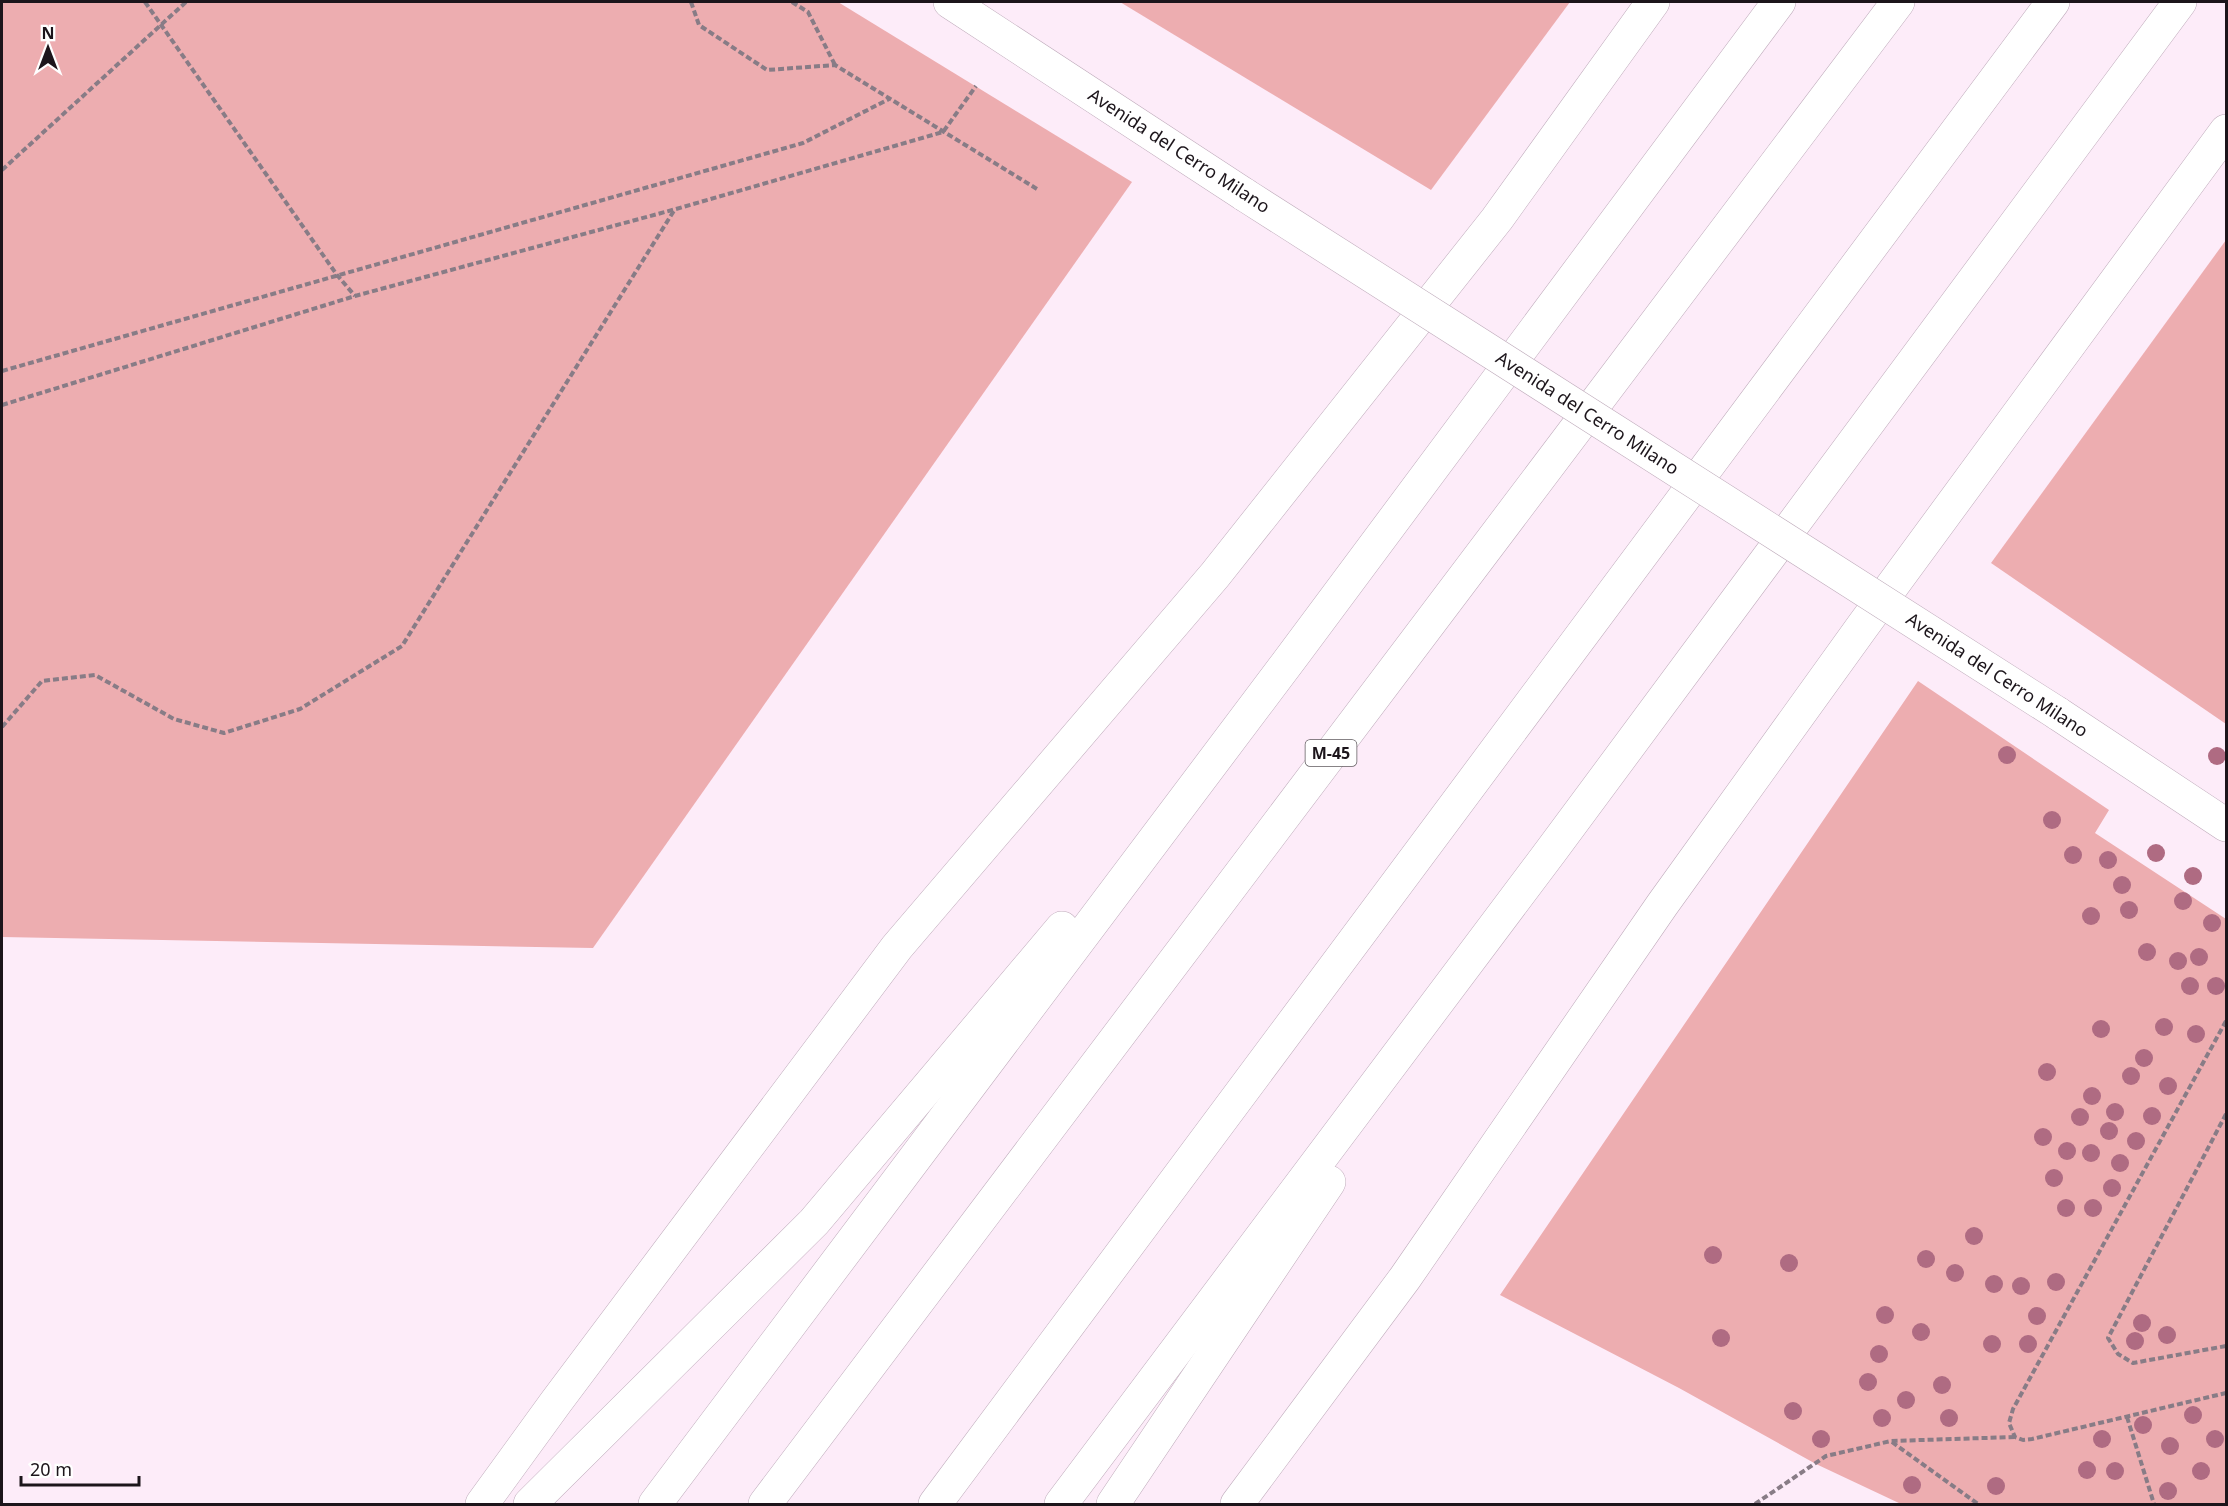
<svg xmlns="http://www.w3.org/2000/svg" width="2228" height="1506" viewBox="0 0 2228 1506" font-family="'Noto Sans',sans-serif">
<style>
.green{fill:#edadb0}
.lines{fill:none;stroke-linecap:round;stroke-linejoin:round}
.street-casing{stroke:#bfabbb;stroke-width:34}
.highway-casing{stroke:#bfabbb;stroke-width:34}
.path{stroke:#887c86;stroke-width:4;stroke-dasharray:6 3;stroke-linecap:butt}
.street{stroke:#fff;stroke-width:33}
.highway{stroke:#fff;stroke-width:33}
.street-bridge-casing{stroke:#bfabbb;stroke-width:34;stroke-linecap:butt}
.street-bridge{stroke:#fff;stroke-width:33}
.tree{fill:#af6b82}
.labels{text-anchor:middle;stroke-width:6;stroke-linejoin:round;paint-order:stroke}
.shield{fill:#fff;stroke:#605b5f;stroke-width:1.5}
.shield-label{font-size:16px;font-weight:bold;fill:#1c151b}
.street-label{font-size:18px;fill:#1c151b;stroke:#fff}
</style>
<rect width="100%" height="100%" fill="#fdecf9"/>
<g class="green">
<path d="M 2,2 L 838,2 L 1132,182 L 593,948 L 2,937 Z"/>
<path d="M 1120,2 L 1570,2 L 1431,190 Z"/>
<path d="M 2226,240 L 2226,724 L 1991,563 Z"/>
<path d="M 1918,681 L 2109,810 L 2095,833 L 2226,919 L 2226,1504 L 1901,1504 L 1816,1464 L 1679,1388 L 1500,1295 Z"/>
</g>
<g class="lines">
<g class="street-casing">
<g id="street">
<path d="M 950,2 L 1245,195"/>
<path d="M 2057,713 L 2226,825"/>
</g>
</g>
<g class="highway-casing">
<g id="highway">
<path d="M 482,1504 L 556,1402 L 897,947 L 1215,575 L 1497,219 L 1653,2"/>
<path d="M 530,1504 L 814,1222 L 1062,928"/>
<path d="M 655,1504 L 1294,654 L 1779,2"/>
<path d="M 765,1504 L 1898,2"/>
<path d="M 935,1504 L 2053,2"/>
<path d="M 1061,1504 L 1551,851 L 2180,2"/>
<path d="M 1113,1504 L 1329,1182"/>
<path d="M 1237,1504 L 1405,1278 L 1662,905 L 1862,627 L 2226,131"/>
</g>
</g>
<g class="path">
<path d="M 145,2 L 337,275 L 355,296"/>
<path d="M 691,2 L 699,25 L 767,70 L 835,65 L 1037,189"/>
<path d="M 792,2 L 808,12 L 835,65"/>
<path d="M 2,170 L 186,2"/>
<path d="M 2,371 L 803,143 L 889,99"/>
<path d="M 2,405 L 355,296 L 676,209 L 943,132 L 976,86"/>
<path d="M 2,727 L 42,681 L 95,675 L 174,719 L 224,733 L 300,709 L 402,646 L 675,209"/>
<path d="M 2226,1021 L 2013,1409 L 2009,1423 L 2015,1437 L 2023,1440 L 2032,1439 L 2226,1393"/>
<path d="M 2226,1114 L 2108,1338 L 2118,1354 L 2133,1363 L 2226,1346"/>
<path d="M 2127,1417 L 2154,1504"/>
<path d="M 1892,1442 L 1978,1504"/>
<path d="M 1755,1504 L 1826,1456 L 1891,1441 L 2015,1437"/>
</g>
<use href="#street" class="street"/>
<use href="#highway" class="highway"/>
<g class="street-bridge-casing">
<g id="street-bridge">
<path id="s1" d="M 1245,195 L 2057,713"/>
</g>
</g>
<use href="#street-bridge" class="street-bridge"/>
</g>
<g class="tree">
<circle cx="2007" cy="755" r="9"/>
<circle cx="2217" cy="756" r="9"/>
<circle cx="2052" cy="820" r="9"/>
<circle cx="2156" cy="853" r="9"/>
<circle cx="2073" cy="855" r="9"/>
<circle cx="2108" cy="860" r="9"/>
<circle cx="2193" cy="876" r="9"/>
<circle cx="2122" cy="885" r="9"/>
<circle cx="2183" cy="901" r="9"/>
<circle cx="2129" cy="910" r="9"/>
<circle cx="2091" cy="916" r="9"/>
<circle cx="2212" cy="923" r="9"/>
<circle cx="2147" cy="952" r="9"/>
<circle cx="2199" cy="957" r="9"/>
<circle cx="2178" cy="961" r="9"/>
<circle cx="2190" cy="986" r="9"/>
<circle cx="2216" cy="986" r="9"/>
<circle cx="2164" cy="1027" r="9"/>
<circle cx="2101" cy="1029" r="9"/>
<circle cx="2196" cy="1034" r="9"/>
<circle cx="2144" cy="1058" r="9"/>
<circle cx="2047" cy="1072" r="9"/>
<circle cx="2131" cy="1076" r="9"/>
<circle cx="2168" cy="1086" r="9"/>
<circle cx="2092" cy="1096" r="9"/>
<circle cx="2115" cy="1112" r="9"/>
<circle cx="2152" cy="1116" r="9"/>
<circle cx="2080" cy="1117" r="9"/>
<circle cx="2109" cy="1131" r="9"/>
<circle cx="2043" cy="1137" r="9"/>
<circle cx="2136" cy="1141" r="9"/>
<circle cx="2067" cy="1151" r="9"/>
<circle cx="2091" cy="1153" r="9"/>
<circle cx="2120" cy="1163" r="9"/>
<circle cx="2054" cy="1178" r="9"/>
<circle cx="2112" cy="1188" r="9"/>
<circle cx="2066" cy="1208" r="9"/>
<circle cx="2093" cy="1208" r="9"/>
<circle cx="1974" cy="1236" r="9"/>
<circle cx="1713" cy="1255" r="9"/>
<circle cx="1926" cy="1259" r="9"/>
<circle cx="1789" cy="1263" r="9"/>
<circle cx="1955" cy="1273" r="9"/>
<circle cx="2056" cy="1282" r="9"/>
<circle cx="1994" cy="1284" r="9"/>
<circle cx="2021" cy="1286" r="9"/>
<circle cx="1885" cy="1315" r="9"/>
<circle cx="2037" cy="1316" r="9"/>
<circle cx="2142" cy="1323" r="9"/>
<circle cx="1921" cy="1332" r="9"/>
<circle cx="2167" cy="1335" r="9"/>
<circle cx="1721" cy="1338" r="9"/>
<circle cx="2135" cy="1341" r="9"/>
<circle cx="1992" cy="1344" r="9"/>
<circle cx="2028" cy="1344" r="9"/>
<circle cx="1879" cy="1354" r="9"/>
<circle cx="1868" cy="1382" r="9"/>
<circle cx="1942" cy="1385" r="9"/>
<circle cx="1906" cy="1400" r="9"/>
<circle cx="1793" cy="1411" r="9"/>
<circle cx="2193" cy="1415" r="9"/>
<circle cx="1882" cy="1418" r="9"/>
<circle cx="1949" cy="1418" r="9"/>
<circle cx="2143" cy="1425" r="9"/>
<circle cx="1821" cy="1439" r="9"/>
<circle cx="2102" cy="1439" r="9"/>
<circle cx="2215" cy="1439" r="9"/>
<circle cx="2170" cy="1446" r="9"/>
<circle cx="2087" cy="1470" r="9"/>
<circle cx="2115" cy="1471" r="9"/>
<circle cx="2201" cy="1471" r="9"/>
<circle cx="1912" cy="1485" r="9"/>
<circle cx="1996" cy="1486" r="9"/>
<circle cx="2168" cy="1491" r="9"/>
</g>
<g class="labels">
<rect class="shield" x="1305.5" y="740" width="51" height="26" rx="4.5"/>
<g class="shield-label">
<text x="1331" y="759">M-45</text>
</g>
<g class="street-label">
<text transform="translate(1179 151) rotate(33)" y="6">Avenida del Cerro Milano</text>
<text dy="6" stroke="none"><textPath href="#s1" startOffset="406">Avenida del Cerro Milano</textPath></text>
<text transform="translate(1997 675) rotate(33)" y="6">Avenida del Cerro Milano</text>
</g>
</g>
<rect width="2228" height="1506" fill="none" stroke="#1c151b" stroke-width="6"/>
<g transform="translate(48 48)" stroke="#ffffff" stroke-width="4.5" paint-order="stroke">
<path d="M0-4.5L10 22L0 15L-10 22Z" fill="#1c151b"/>
<text y="-9" font-size="16" font-weight="bold" text-anchor="middle" fill="#1c151b">N</text>
</g>
<path d="M21 1476v9h118v-9" fill="none" stroke="#1c151b" stroke-width="3"/>
<text x="30" y="1476" font-size="18" fill="#1c151b" stroke="#ffffff" stroke-width="4.5" paint-order="stroke">20 m</text>
</svg>
